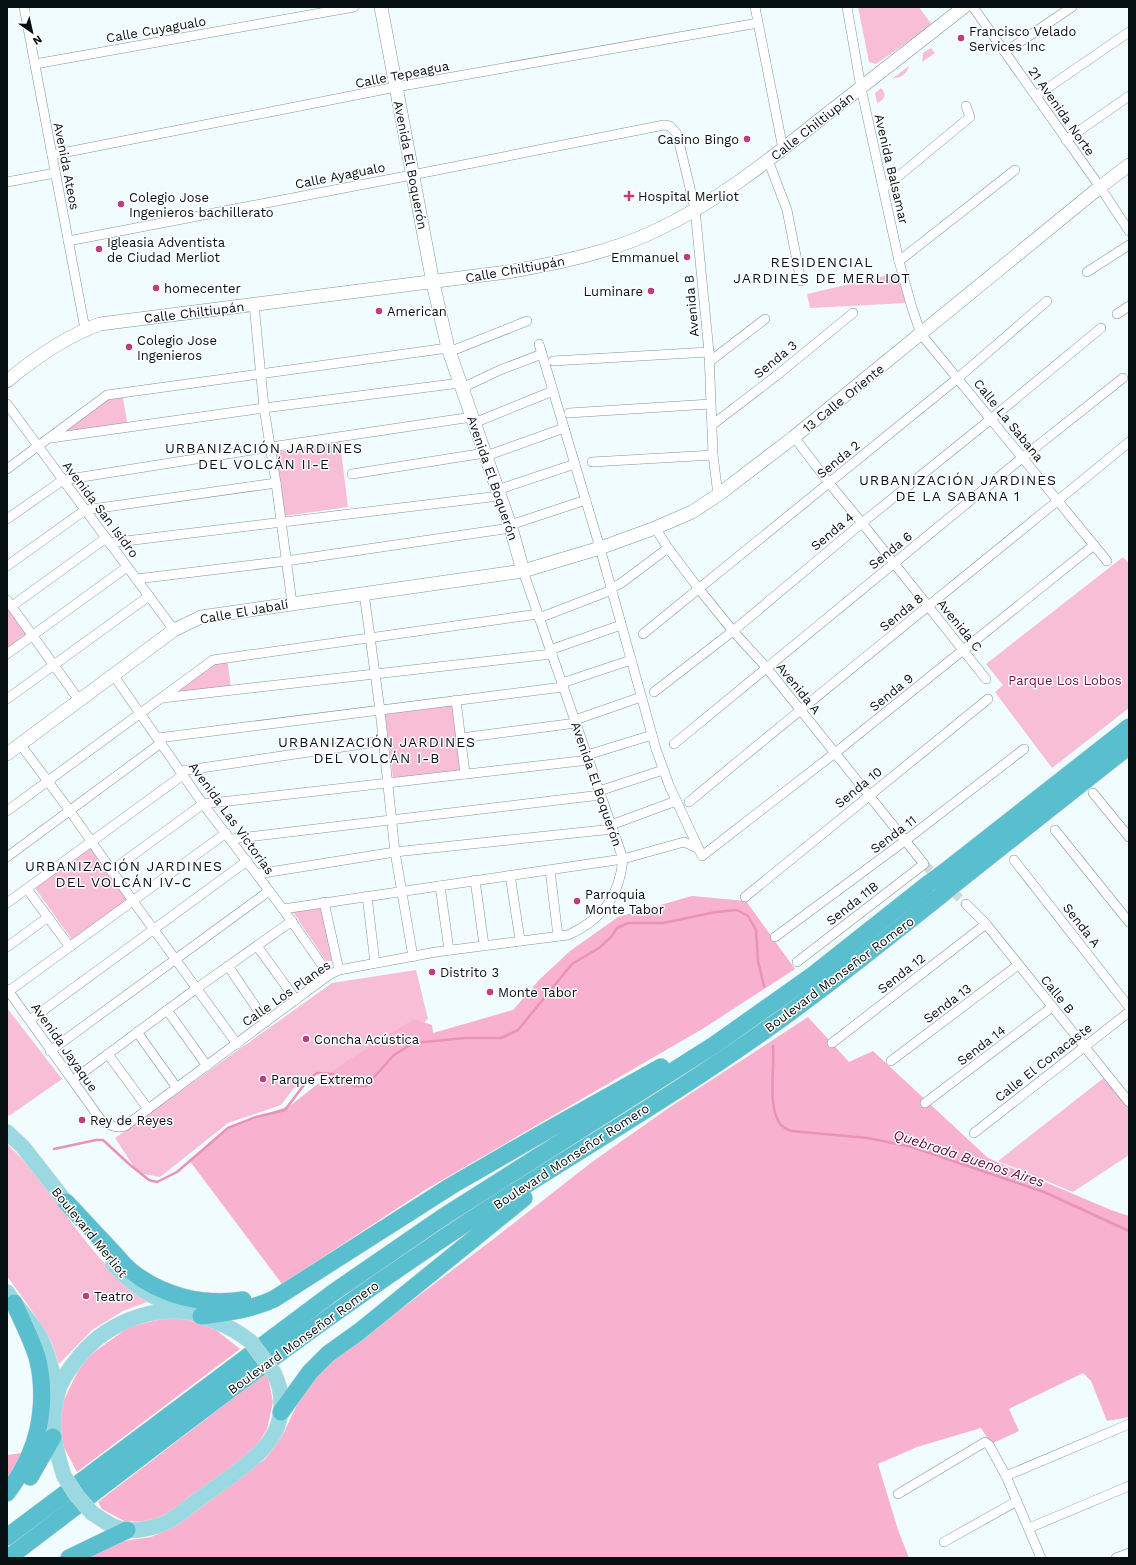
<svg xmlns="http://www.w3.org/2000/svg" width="1136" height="1565" viewBox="0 0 1136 1565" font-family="'Work Sans',sans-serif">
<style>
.green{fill:#f8bed5}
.forest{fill:#f8b1ce}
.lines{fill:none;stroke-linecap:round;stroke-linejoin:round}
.stream{stroke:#e993b7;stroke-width:2.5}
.street-tunnel{stroke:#ced9db;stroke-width:9;stroke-dasharray:9 4.5;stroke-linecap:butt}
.street-casing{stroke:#7e979b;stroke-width:10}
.secondary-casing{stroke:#7e979b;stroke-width:14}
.primary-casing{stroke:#d7d9d9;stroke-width:16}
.highway-casing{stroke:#d7d9d9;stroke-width:18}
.street{stroke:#fff;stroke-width:9}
.secondary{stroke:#fff;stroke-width:13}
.primary{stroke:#9bd9e2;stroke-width:15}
.highway{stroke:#59bfcf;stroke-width:17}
.primary-bridge-casing{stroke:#d7d9d9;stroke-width:16;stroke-linecap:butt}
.highway-bridge-casing{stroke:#d7d9d9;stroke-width:18;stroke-linecap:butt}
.primary-bridge{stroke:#9bd9e2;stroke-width:15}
.highway-bridge{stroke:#59bfcf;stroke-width:17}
.poi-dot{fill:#c13c7f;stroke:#fff;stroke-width:1.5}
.labels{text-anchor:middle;stroke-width:3;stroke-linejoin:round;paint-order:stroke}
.street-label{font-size:13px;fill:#071012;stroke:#fff}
.poi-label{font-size:13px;fill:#071012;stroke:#fff;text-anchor:start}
.park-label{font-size:13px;fill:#740e47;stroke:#fff}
.neighbourhood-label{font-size:14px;letter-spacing:1px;fill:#071012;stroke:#fff}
.water-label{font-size:14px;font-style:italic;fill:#590d36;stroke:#fff}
</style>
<rect width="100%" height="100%" fill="#f1fcfe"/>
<g class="green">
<path d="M 858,7 L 919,7 L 932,25 L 876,64 L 869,62 Z"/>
<path d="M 931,48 L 935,53 L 922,62 L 923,53 Z"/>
<path d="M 909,66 C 907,73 901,79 893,78 Z"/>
<path d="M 881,88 C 887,94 885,100 877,103 L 875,93 Z"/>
<path d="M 897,273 L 906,303 L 810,308 L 807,294 Z"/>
<path d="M 122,393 L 128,427 L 49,438 L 107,395 Z"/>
<path d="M 340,442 L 348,507 L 284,516 L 276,452 Z"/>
<path d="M 1123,557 L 1129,564 L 1129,708 L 1052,768 L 995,692 L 1003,685 L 986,664 Z"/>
<path d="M 7,605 L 28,634 L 7,648 Z"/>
<path d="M 227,658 L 231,688 L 161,698 L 213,660 Z"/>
<path d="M 453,704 L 461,770 L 393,778 L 385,713 Z"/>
<path d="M 90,847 L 128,901 L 73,941 L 35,888 Z"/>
<path d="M 323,905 L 332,961 L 326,961 L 291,909 Z"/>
<path d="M 416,970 L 428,1019 L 374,1065 L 355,1077 L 317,1073 L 294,1088 L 281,1105 L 228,1123 L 160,1177 L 138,1173 L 115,1138 L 332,983 Z"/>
<path d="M 7,1008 L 62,1079 L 9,1116 L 7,1113 Z"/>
<path d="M 1105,1077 L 1129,1105 L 1129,1155 L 1073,1192 L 998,1161 Z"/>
<path d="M 7,1144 C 14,1151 22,1158 28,1166 C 68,1212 96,1269 150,1301 L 123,1311 L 92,1330 L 59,1364 L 51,1341 L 37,1318 L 7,1276 Z"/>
</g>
<g class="forest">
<path d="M 692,896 L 746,901 L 795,969 L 704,1028 L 425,1190 L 282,1284 L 189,1160 L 230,1128 L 291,1105 L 344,1063 L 414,1019 L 432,1025 L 433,1033 L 513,1010 L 539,980 L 570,951 L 618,917 Z"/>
<path d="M 808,1017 L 849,1062 L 873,1051 L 988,1158 L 1111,1210 L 1129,1216 L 1129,1417 L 1107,1421 L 1091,1381 L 1083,1373 L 1009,1409 L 1019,1431 L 991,1444 L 981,1428 L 917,1447 L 878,1464 L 898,1530 L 909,1558 L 78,1558 L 117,1542 L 151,1537 L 167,1530 L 237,1480 L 265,1459 L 274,1448 L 284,1432 L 305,1388 L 318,1372 L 496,1237 L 592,1162 L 670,1107 Z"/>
<path d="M 177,1315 L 206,1322 L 240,1349 L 77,1472 L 61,1442 L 59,1424 L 62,1404 L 78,1371 L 90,1355 L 129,1327 Z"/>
<path d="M 267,1372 L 273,1402 L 267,1429 L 256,1447 L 201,1492 L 161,1518 L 145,1522 L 124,1521 L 102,1509 L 98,1502 Z"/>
<path d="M 22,1453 L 7,1478 L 7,1455 Z"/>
</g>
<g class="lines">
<g class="stream">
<path d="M 773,1046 C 775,1068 767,1105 780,1124 C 782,1127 787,1129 791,1131 L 868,1138 L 912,1147 L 1044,1192 L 1129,1231"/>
<path d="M 54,1149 L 96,1140 L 103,1140 L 129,1164 L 149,1180 L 157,1182 L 177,1172 L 228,1128 L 256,1117 L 285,1110 L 307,1081 L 317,1073 L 332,1074 L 354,1086 L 366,1086 L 394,1055 L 413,1043 L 466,1038 L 501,1038 L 518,1030 L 572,964 L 599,948 L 612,936 L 617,928 L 628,923 L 663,923 L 716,912 L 737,910 L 748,916 L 756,930 L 758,961 L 764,986"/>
</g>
<path class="street-tunnel" d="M 924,864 L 966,904"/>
<g class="street-casing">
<g id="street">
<path d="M 24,7 L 85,329"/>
<path d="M 755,7 L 783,149"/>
<path d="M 847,7 L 861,88 L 899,261 L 912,308 L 921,334 L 1107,561"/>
<path d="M 973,7 L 1100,187 L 1129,231"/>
<path d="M 1005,52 L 1072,7"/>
<path d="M 35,64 L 354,7"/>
<path d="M 1036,96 L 1129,32"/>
<path d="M 1066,140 L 1129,96"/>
<path d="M 52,155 L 396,87 L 758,23"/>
<path d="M 768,160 L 787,210 L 801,281"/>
<path d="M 7,182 L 55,173"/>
<path d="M 883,189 L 970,117 L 966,106"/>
<path d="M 68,241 L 412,175 L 664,125 L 670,126 L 677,134 L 695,209 L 709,352 L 713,455 L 718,495"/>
<path d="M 899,261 L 1015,170"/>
<path d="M 1087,272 L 1129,245"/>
<path d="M 254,304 L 264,408 L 276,483 L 292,603"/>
<path d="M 1117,314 L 1129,306"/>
<path d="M 539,344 L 600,548 L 656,749 L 669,785 L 702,856 L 835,753 L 1094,545"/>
<path d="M 449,352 L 527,321"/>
<path d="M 553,361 L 709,352"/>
<path d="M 709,362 L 765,319"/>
<path d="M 462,388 L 500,370 L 542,354"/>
<path d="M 7,404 L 174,630"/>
<path d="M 569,413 L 710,404"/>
<path d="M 474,423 L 553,391"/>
<path d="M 712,425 L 776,376 L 853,313"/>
<path d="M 794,437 L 829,483 L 862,523 L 986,679"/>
<path d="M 51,438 L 264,408 L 460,383"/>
<path d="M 486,456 L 564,428"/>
<path d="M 592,462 L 713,455"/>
<path d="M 7,469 L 107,395 L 448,348"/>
<path d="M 352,474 L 485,453"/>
<path d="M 497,490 L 575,464"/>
<path d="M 7,519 L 63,480 L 271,447 L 472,417"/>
<path d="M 510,525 L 586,500"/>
<path d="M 655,528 L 668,548 L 699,589 L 733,631 L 766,667 L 924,864 L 797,962"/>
<path d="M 109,543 L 499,496"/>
<path d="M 7,566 L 85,510 L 276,483"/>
<path d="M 136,579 L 286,561 L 511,528"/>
<path d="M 611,588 L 620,584 L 668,548"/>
<path d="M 364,593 L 380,710 L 395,852 L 413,957"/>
<path d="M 7,600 L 79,700"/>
<path d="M 12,606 L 106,538"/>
<path d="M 539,618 L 612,590"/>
<path d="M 643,634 L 958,378 L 1047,301"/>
<path d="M 550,650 L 621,625"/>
<path d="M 7,654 L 127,567"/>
<path d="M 114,676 L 203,804 L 283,909 L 329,975"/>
<path d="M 562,683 L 631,660"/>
<path d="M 654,692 L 733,631 L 862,523 L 991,419 L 1101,328"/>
<path d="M 162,698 L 552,654"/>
<path d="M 7,699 L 149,596"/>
<path d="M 456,700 L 465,774"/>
<path d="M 575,720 L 641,697"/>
<path d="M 158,738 L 563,687"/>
<path d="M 461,738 L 576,723"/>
<path d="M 20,744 L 70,811 L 133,901 L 237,1044"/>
<path d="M 674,744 L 1022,458 L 1123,378"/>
<path d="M 587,755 L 652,735"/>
<path d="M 181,771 L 383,741"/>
<path d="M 599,791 L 663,770"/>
<path d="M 1093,793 L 1129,837"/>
<path d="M 689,802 C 835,680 983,563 1129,442"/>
<path d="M 7,811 L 213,660 L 538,614"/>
<path d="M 611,825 L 676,801"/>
<path d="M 1055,830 L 1129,922"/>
<path d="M 231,839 L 601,795"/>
<path d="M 7,857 L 161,743"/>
<path d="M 1014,860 L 1129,1007"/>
<path d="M 550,870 L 558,936"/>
<path d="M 111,871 L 203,804 L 589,760"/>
<path d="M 257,874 L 395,852 L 613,829"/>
<path d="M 510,875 L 520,940"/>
<path d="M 475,880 L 484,945"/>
<path d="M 440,886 L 449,950"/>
<path d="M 27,889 L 70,947"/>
<path d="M 367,896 L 375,963"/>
<path d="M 745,897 L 988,699"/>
<path d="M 324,902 L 339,970"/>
<path d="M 7,903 L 183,775"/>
<path d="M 966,904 L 986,924 L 1129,1102"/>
<path d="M 283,909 L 623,859 L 684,842 L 699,849"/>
<path d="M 775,937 L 906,840 L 1024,749"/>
<path d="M 257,946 L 296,1000"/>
<path d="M 7,947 L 48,917"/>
<path d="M 228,966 L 266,1022"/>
<path d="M 7,989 L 101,1120 C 109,1125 116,1129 125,1126 L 148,1109 L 329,975 L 339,970 L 436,952 L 568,935 C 603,919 619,897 623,859 L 523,571"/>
<path d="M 9,991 L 226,833"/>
<path d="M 167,1010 L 207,1066"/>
<path d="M 30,1020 L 247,861"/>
<path d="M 137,1032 L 177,1088"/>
<path d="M 832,1043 L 986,924"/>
<path d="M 50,1051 L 269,891"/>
<path d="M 108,1054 L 148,1109"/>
<path d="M 891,1061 L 1018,965"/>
<path d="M 73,1080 L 197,988 L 292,921"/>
<path d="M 925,1103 L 1052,1007"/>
<path d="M 974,1133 L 1129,1012"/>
<path d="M 1006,1476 L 1129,1424"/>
<path d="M 898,1494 L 985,1442 L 989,1445 L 1006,1476 L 1041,1558"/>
<path d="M 1029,1528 L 1129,1486"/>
<path d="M 944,1542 L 1017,1501"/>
<path d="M 1116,1558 L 1129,1553"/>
</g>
</g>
<g class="secondary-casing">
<g id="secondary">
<path d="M 381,7 L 433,283 L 448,348 L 511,528 L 523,571"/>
<path d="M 7,381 C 35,358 66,336 100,324 L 507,272 C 558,263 608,253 655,231 C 715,203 767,162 818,121 C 867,83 915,45 964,7"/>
<path d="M 7,754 L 174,630 L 201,617 L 523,571 L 600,548 L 655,528 L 692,512 L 718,495 L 794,437 L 1100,187 L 1129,165"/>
</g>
</g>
<g class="primary-casing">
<g id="primary">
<path d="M 7,1132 L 23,1147 L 73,1211"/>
<path d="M 113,1264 C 133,1286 152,1297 180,1309"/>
<path d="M 7,1292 C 16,1306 28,1318 37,1332 C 48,1350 52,1372 58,1392"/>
<path d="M 64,1476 C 54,1444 49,1426 58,1392 C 61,1380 70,1368 78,1358 C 103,1326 147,1306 188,1312 C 197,1314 206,1318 214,1321 C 228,1326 240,1333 251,1342"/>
<path d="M 92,1513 C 103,1520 114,1529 127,1530 C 140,1531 158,1527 169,1521 C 180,1515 190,1505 201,1498 C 223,1481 263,1457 275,1432 C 284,1413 283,1391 274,1373"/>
</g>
</g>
<g class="highway-casing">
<g id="highway">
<path d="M 947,870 L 1129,727"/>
<path d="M 957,882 L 1129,746"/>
<path d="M 66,1202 C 81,1218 95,1233 110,1249 C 117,1256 123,1265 131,1271 C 162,1296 203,1306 243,1300"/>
<path d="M 201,1316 C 226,1313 250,1310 274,1299 L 451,1186 L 548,1130 L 661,1067"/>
<path d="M 281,1412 L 310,1372 L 328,1354 L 360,1331 L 524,1198"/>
<path d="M 30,1477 L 53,1437"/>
<path d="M 7,1493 C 16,1481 24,1468 30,1454 C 43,1425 45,1387 37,1357 C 31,1338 22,1321 14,1303"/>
<path d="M 7,1537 L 334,1292 L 443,1217 L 714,1045 L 813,975 L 928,884"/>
<path d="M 8,1558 C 147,1453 284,1345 429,1248 C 540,1172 658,1107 767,1029 C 827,987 883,941 940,896"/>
<path d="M 69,1558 L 127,1530"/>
</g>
</g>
<use href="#street" class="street"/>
<use href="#secondary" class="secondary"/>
<use href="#primary" class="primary"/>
<use href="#highway" class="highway"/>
<g class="primary-bridge-casing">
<g id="primary-bridge">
<path d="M 251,1342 L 274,1373"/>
<path d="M 64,1476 L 77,1496 L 92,1513"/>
</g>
</g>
<g class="highway-bridge-casing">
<g id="highway-bridge">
<path d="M 928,884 L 947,870"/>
<path d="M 940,896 L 957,882"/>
</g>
</g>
<use href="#primary-bridge" class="primary-bridge"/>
<use href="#highway-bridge" class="highway-bridge"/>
</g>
<g class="poi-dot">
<circle cx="961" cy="38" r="4"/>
<circle cx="747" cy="139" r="4"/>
<path d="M627 190h4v4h4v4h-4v4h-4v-4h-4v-4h4z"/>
<circle cx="121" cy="204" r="4"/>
<circle cx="99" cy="249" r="4"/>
<circle cx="687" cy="257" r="4"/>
<circle cx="156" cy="288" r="4"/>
<circle cx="651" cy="291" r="4"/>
<circle cx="379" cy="311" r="4"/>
<circle cx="129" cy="347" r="4"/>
<circle cx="577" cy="901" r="4"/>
<circle cx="432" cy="972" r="4"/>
<circle cx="490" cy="992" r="4"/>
<circle cx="306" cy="1039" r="4"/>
<circle cx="263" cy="1079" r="4"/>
<circle cx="82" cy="1120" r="4"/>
<circle cx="86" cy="1296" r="4"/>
</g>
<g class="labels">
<g class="street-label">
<text transform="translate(156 29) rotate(-10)" y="5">Calle Cuyagualo</text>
<text transform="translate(402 74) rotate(-11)" y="5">Calle Tepeagua</text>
<text transform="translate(1062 111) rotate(55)" y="5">21 Avenida Norte</text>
<text transform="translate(812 126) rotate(-38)" y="5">Calle Chiltiupán</text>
<text transform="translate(411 165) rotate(79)" y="5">Avenida El Boquerón</text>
<text transform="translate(67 166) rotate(79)" y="5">Avenida Ateos</text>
<text transform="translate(892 169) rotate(77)" y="5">Avenida Balsamar</text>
<text transform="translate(340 175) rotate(-11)" y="5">Calle Ayagualo</text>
<text transform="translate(515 269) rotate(-10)" y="5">Calle Chiltiupán</text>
<text transform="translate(691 306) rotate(-95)" y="5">Avenida B</text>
<text transform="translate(194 312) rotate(-7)" y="5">Calle Chiltiupán</text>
<text transform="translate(775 359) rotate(-39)" y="5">Senda 3</text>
<text transform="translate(843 398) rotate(-39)" y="5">13 Calle Oriente</text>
<text transform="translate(1009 420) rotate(51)" y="5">Calle La Sabana</text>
<text transform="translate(838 459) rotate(-39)" y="5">Senda 2</text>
<text transform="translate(493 478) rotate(71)" y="5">Avenida El Boquerón</text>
<text transform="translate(101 509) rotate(53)" y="5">Avenida San Isidro</text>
<text transform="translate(832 531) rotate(-40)" y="5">Senda 4</text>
<text transform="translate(890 550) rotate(-39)" y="5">Senda 6</text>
<text transform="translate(244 611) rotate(-10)" y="5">Calle El Jabalí</text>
<text transform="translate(901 612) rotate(-39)" y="5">Senda 8</text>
<text transform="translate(960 625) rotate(51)" y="5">Avenida C</text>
<text transform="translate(799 688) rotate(51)" y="5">Avenida A</text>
<text transform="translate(891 692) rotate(-39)" y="5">Senda 9</text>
<text transform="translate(597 784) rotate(71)" y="5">Avenida El Boquerón</text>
<text transform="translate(858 787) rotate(-39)" y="5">Senda 10</text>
<text transform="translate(232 818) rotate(54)" y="5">Avenida Las Victorias</text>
<text transform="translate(893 834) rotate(-37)" y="5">Senda 11</text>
<text transform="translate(852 903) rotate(-38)" y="5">Senda 11B</text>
<text transform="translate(1082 925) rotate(52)" y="5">Senda A</text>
<text transform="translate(901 973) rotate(-38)" y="5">Senda 12</text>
<text transform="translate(839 974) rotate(-37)" y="5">Boulevard Monseñor Romero</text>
<text transform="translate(286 993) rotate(-35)" y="5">Calle Los Planes</text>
<text transform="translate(1058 994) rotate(51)" y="5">Calle B</text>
<text transform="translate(947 1003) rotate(-37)" y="5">Senda 13</text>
<text transform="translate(981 1045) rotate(-37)" y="5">Senda 14</text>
<text transform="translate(65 1047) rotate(55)" y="5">Avenida Jayaque</text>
<text transform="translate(1043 1062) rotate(-38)" y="5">Calle El Conacaste</text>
<text transform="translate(571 1156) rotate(-33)" y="5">Boulevard Monseñor Romero</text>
<text transform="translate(90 1232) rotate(51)" y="5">Boulevard Merliot</text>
<text transform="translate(303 1337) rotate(-36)" y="5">Boulevard Monseñor Romero</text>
</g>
<g class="poi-label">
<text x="969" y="36">Francisco Velado<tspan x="969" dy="15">Services Inc</tspan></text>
<text x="739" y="144" text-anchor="end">Casino Bingo</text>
<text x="638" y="201">Hospital Merliot</text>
<text x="129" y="202">Colegio Jose<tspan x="129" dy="15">Ingenieros bachillerato</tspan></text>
<text x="107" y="247">Igleasia Adventista<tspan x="107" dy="15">de Ciudad Merliot</tspan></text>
<text x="679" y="262" text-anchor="end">Emmanuel</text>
<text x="164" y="293">homecenter</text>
<text x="643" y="296" text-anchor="end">Luminare</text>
<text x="387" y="316">American</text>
<text x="137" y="345">Colegio Jose<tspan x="137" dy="15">Ingenieros</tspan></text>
<text x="585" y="899">Parroquia<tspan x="585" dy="15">Monte Tabor</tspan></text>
<text x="440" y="977">Distrito 3</text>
<text x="498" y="997">Monte Tabor</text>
<text x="314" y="1044">Concha Acústica</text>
<text x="271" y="1084">Parque Extremo</text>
<text x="90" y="1125">Rey de Reyes</text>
<text x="94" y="1301">Teatro</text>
</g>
<g class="park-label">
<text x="1065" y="685">Parque Los Lobos</text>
</g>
<g class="neighbourhood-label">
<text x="822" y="267">RESIDENCIAL<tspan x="822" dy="16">JARDINES DE MERLIOT</tspan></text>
<text x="264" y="453">URBANIZACIÓN JARDINES<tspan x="264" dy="16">DEL VOLCÁN II-E</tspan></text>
<text x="958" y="485">URBANIZACIÓN JARDINES<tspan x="958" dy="16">DE LA SABANA 1</tspan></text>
<text x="377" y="747">URBANIZACIÓN JARDINES<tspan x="377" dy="16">DEL VOLCÁN I-B</tspan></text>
<text x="124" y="871">URBANIZACIÓN JARDINES<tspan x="124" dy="16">DEL VOLCÁN IV-C</tspan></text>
</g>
<g class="water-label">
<text transform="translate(969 1158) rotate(18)" y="5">Quebrada Buenos Aires</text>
</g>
</g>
<rect width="1136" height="1565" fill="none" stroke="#071012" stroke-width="16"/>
<g transform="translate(32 32) rotate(146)" stroke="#ffffff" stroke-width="3" paint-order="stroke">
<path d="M0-3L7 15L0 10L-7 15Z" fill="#071012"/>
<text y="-6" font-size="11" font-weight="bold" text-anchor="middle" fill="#071012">N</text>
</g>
</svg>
